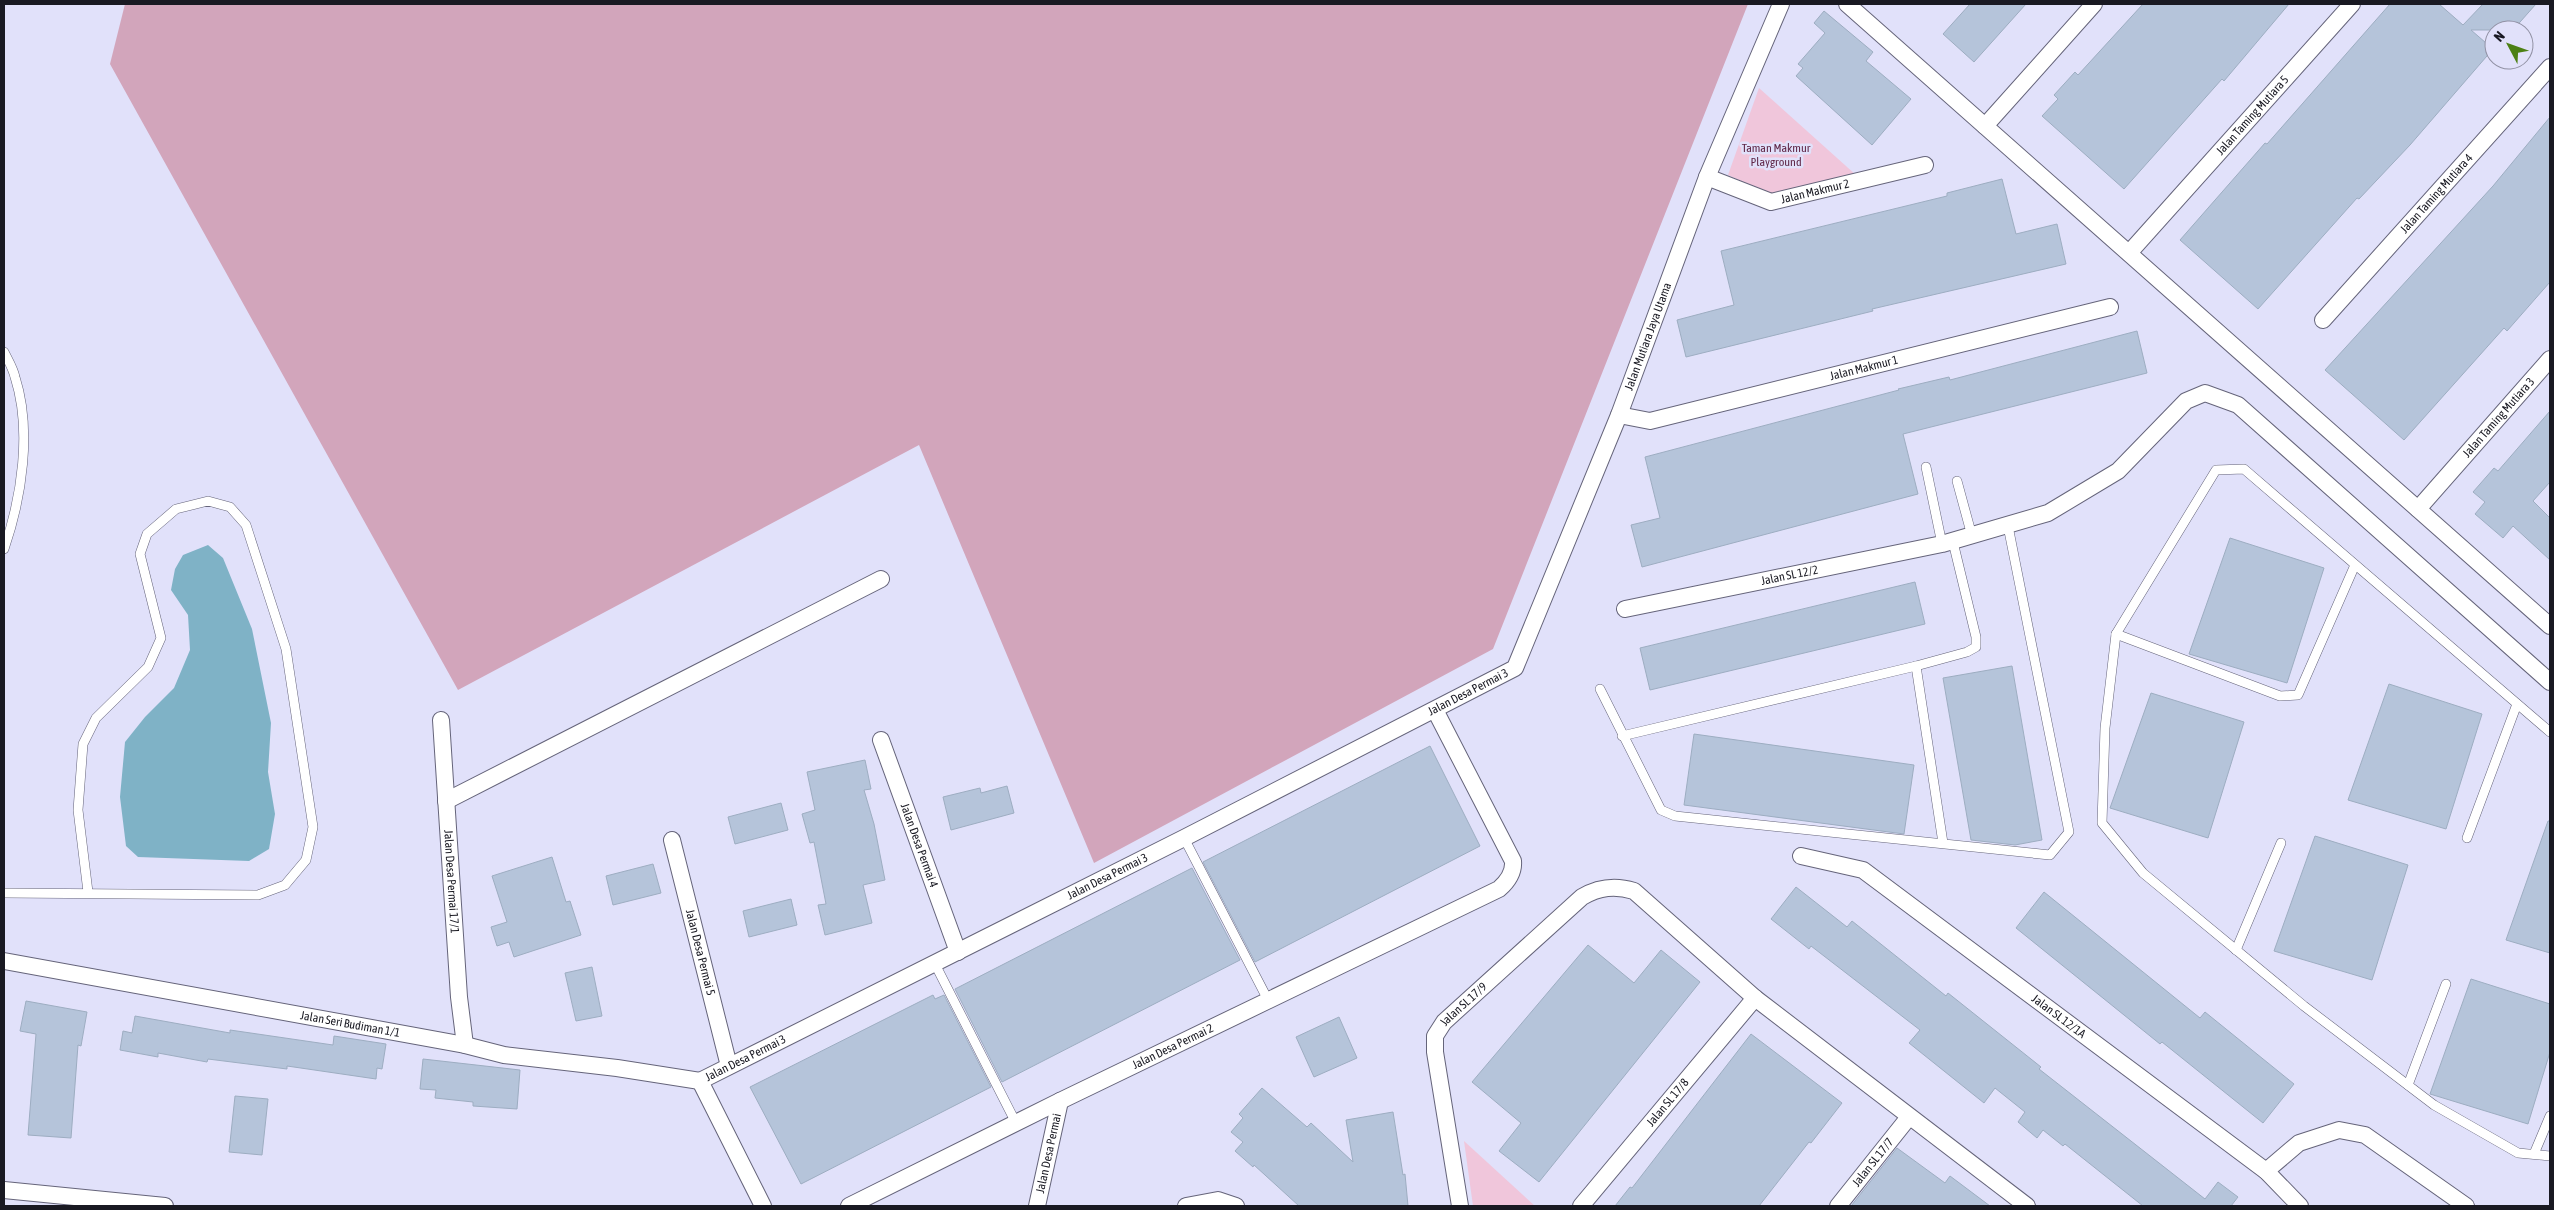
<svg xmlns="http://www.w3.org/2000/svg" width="2554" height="1210" viewBox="0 0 2554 1210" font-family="'Asap Condensed',sans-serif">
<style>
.green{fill:#f0c6db}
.forest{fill:#d2a5bb}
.water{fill:#7fb2c6}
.building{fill:#b5c4da;stroke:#9dadc1}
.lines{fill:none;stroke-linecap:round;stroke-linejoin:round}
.service-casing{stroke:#65647a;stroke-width:10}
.minor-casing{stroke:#65647a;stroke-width:18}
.service{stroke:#fff;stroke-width:9}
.minor{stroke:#fff;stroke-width:16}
.labels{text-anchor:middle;stroke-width:5;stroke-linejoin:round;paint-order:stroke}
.street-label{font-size:12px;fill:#191922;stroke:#e1e1fa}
.park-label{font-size:12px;fill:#5f2747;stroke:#e1e1fa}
</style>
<rect width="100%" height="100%" fill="#e1e1fa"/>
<g class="green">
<path d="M 1759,88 L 1856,175 L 1772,195 L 1728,175 Z"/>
<path d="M 1464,1141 L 1535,1206 L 1473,1206 Z"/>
</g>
<path class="forest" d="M 125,4 L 1748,4 L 1493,649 L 1094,863 L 919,445 L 458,690 L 110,64 Z"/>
<path class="water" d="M 208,545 L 223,558 L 252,629 L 271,723 L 268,772 L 275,814 L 269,849 L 249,861 L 138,857 L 126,846 L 120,797 L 125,742 L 145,717 L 174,688 L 190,650 L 188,615 L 171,590 L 175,569 L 183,555 Z"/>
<g class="building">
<path d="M 1970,4 L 2026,4 L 1974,62 L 1943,34 Z"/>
<path d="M 2143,4 L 2289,4 L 2224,81 L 2222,79 L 2124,189 L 2042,116 L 2058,99 L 2054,95 L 2075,72 L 2078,75 Z"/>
<path d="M 2390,4 L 2439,4 L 2463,25 L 2483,4 L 2536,4 L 2513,30 L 2471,30 L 2493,49 L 2410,145 L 2359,199 L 2357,198 L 2258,309 L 2180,240 L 2265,143 L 2267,144 Z"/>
<path d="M 1824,11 L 1873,52 L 1866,61 L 1911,99 L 1872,145 L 1796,76 L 1803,68 L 1798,64 L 1825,33 L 1814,23 Z"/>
<path d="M 2550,117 L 2550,282 L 2507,331 L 2504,328 L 2404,440 L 2325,370 L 2493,186 Z"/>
<path d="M 2002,179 L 2016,234 L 2057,224 L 2066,264 L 1872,309 L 1873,311 L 1686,357 L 1677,320 L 1734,305 L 1721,251 L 1947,196 L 1947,193 Z"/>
<path d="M 2137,331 L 2147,373 L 1903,434 L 1918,494 L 1642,567 L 1631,525 L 1660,518 L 1645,457 L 1899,390 L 1898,389 L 1949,377 L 1950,380 Z"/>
<path d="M 2550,411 L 2550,482 L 2533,501 L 2550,518 L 2550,560 L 2513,526 L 2503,538 L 2475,514 L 2485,502 L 2473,492 L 2494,468 L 2498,471 Z"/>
<path d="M 2230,538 L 2324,568 L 2287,683 L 2189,654 Z"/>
<path d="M 1915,582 L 1925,624 L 1650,690 L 1640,648 Z"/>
<path d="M 2012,666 L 2042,840 L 2015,845 L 1971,840 L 1943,678 Z"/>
<path d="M 2389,684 L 2482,714 L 2446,829 L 2348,800 Z"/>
<path d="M 2151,693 L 2244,722 L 2208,838 L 2110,808 Z"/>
<path d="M 1694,734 L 1914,765 L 1904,834 L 1684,805 Z"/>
<path d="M 1430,746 L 1480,846 L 1255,962 L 1203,862 Z"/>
<path d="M 865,760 L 871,789 L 864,790 L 874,824 L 885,880 L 863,885 L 872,923 L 825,935 L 818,905 L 826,904 L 814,842 L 810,843 L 802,814 L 815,810 L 807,772 Z"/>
<path d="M 1007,786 L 1014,813 L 951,830 L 943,797 L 980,788 L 981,793 Z"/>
<path d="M 781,803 L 788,830 L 735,844 L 728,817 Z"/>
<path d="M 2548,821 L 2550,821 L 2550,953 L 2506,940 Z"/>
<path d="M 2315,836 L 2408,865 L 2372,980 L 2274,951 Z"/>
<path d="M 552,857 L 566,902 L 570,901 L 581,935 L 514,957 L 509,942 L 497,946 L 491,927 L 507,922 L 492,876 Z"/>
<path d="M 653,864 L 661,893 L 613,905 L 606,876 Z"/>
<path d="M 1192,868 L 1240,960 L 1002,1082 L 955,989 Z"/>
<path d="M 1796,887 L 1847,927 L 1852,921 L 1946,996 L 1948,993 L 2041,1067 L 2039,1069 L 2205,1199 L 2218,1182 L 2238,1197 L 2231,1206 L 2143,1206 L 2065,1144 L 2063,1146 L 2043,1130 L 2037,1138 L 2018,1122 L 2025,1112 L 1995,1088 L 1984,1103 L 1909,1043 L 1920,1030 L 1811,946 L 1809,949 L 1771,919 Z"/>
<path d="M 2044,892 L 2200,1018 L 2205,1012 L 2294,1084 L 2263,1123 L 2162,1042 L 2160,1044 L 2016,928 Z"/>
<path d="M 791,899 L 797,925 L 749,937 L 743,911 Z"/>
<path d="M 1588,945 L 1634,983 L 1661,950 L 1700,982 L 1539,1182 L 1499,1151 L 1521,1123 L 1472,1082 Z"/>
<path d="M 592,967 L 602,1016 L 576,1021 L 565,973 Z"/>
<path d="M 2471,979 L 2550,1004 L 2550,1052 L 2528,1124 L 2430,1094 Z"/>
<path d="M 933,995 L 935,999 L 944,995 L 991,1087 L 801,1184 L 750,1087 Z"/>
<path d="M 26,1001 L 87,1012 L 81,1046 L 78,1045 L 71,1138 L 28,1135 L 36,1034 L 20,1031 Z"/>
<path d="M 135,1016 L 230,1033 L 230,1030 L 333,1045 L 334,1036 L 386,1044 L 382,1069 L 377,1068 L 376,1079 L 287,1066 L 287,1069 L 208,1059 L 207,1062 L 158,1053 L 158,1057 L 120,1050 L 123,1031 L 132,1033 Z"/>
<path d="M 1339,1017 L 1357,1058 L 1314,1077 L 1296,1037 Z"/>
<path d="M 1751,1034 L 1842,1103 L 1811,1143 L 1809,1142 L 1759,1206 L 1615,1206 L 1630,1187 L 1632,1188 Z"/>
<path d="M 423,1059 L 520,1070 L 517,1109 L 473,1106 L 473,1102 L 435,1098 L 436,1090 L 420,1089 Z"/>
<path d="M 1262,1088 L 1307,1127 L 1311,1123 L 1353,1162 L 1346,1120 L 1393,1112 L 1403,1175 L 1405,1174 L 1408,1206 L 1299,1206 L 1254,1165 L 1253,1167 L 1235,1151 L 1243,1142 L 1231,1132 L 1243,1118 L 1239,1114 Z"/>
<path d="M 235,1096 L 268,1099 L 262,1155 L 229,1152 Z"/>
<path d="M 1897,1148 L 1945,1183 L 1950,1176 L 1990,1206 L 1851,1206 Z"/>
</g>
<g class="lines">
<g class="service-casing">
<g id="service">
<path d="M 4,352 C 8,360 13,368 15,377 C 32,430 22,497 4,549"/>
<path d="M 1926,467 L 1942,544"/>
<path d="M 1957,481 L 1972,536"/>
<path d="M 2116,634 L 2280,696 L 2298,695 L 2355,565"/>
<path d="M 1916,666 L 1943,843"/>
<path d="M 1600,689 L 1661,810 L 1675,816 L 2050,855 L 2069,832 L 2008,526"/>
<path d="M 2550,732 L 2244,469 L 2216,470 L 2116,634 L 2105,728 L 2102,823 L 2143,873 L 2304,1006 L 2434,1105 L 2518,1153 L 2550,1156"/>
<path d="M 1622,736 L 1916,666 L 1967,652 L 1976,647 L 1976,637 L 1953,542"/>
<path d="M 1184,838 L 1268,1000"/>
<path d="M 2467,838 L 2517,704"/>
<path d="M 4,893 L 258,895 L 285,885 L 306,860 L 313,827 L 286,649 L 246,525 L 230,507 L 208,501 L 176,509 L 147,534 L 140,554 L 161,638 L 148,667 L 96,718 L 83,744 L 78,810 L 88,892"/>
<path d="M 2236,950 L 2281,843"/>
<path d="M 935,964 L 1016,1123"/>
<path d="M 2408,1085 L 2446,984"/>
<path d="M 2534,1154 L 2550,1116"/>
</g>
</g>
<g class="minor-casing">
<g id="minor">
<path d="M 1847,4 L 2550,626"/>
<path d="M 1985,126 L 2094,4"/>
<path id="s1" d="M 1707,177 L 1771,202 L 1925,165"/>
<path id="s2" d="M 2129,253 L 2352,4"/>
<path id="s3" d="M 2323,320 L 2550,67"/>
<path id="s4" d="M 1619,415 L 1650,421 L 2110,307"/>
<path id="s5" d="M 2418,509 L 2550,359"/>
<path id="s6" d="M 1625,609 L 1942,544 L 2048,513 L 2118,471 L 2186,401 L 2205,393 L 2238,405 L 2550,682"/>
<path id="s7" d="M 441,720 L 459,997 L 465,1045"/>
<path id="s8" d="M 881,740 L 958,952"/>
<path d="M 446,801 L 881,579"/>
<path id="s9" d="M 672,840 L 729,1066"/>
<path id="s10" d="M 1801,856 L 1863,870 L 2266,1171 L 2300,1206"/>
<path id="s11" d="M 4,961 L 465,1045 L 504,1055 L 617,1068 L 700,1081"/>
<path id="s12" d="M 700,1081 L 1184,838 L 1515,668 L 1619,415 L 1707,177 L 1781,4"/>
<path d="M 700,1081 L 763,1206"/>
<path d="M 2266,1171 L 2299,1143 L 2339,1130 L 2365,1135 L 2466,1206"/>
<path d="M 4,1190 L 165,1206"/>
<path id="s13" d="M 849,1206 L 1060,1101 L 1499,889 C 1507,882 1514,872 1513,861 L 1435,710"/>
<path id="s14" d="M 1037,1206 L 1060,1101"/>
<path d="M 1186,1206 L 1218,1200 L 1236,1206"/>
<path id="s15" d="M 1460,1206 L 1435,1052 L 1435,1036 L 1444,1022 L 1582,897 C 1599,887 1615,885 1634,891 L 1755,998 L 2027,1206"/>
<path id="s16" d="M 1581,1206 L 1755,998"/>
<path id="s17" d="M 1838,1206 L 1909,1117"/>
</g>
</g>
<use href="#service" class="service"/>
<use href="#minor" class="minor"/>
</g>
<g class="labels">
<g class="street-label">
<text dy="4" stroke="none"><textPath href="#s2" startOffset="185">Jalan Taming Mutiara 5</textPath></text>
<text dy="4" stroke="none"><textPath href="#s1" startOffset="114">Jalan Makmur 2</textPath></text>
<text dy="4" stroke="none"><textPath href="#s3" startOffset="170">Jalan Taming Mutiara 4</textPath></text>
<text dy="4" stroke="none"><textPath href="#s12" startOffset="1271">Jalan Mutiara Jaya Utama</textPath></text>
<text dy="4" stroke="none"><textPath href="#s4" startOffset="252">Jalan Makmur 1</textPath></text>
<text dy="4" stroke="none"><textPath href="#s5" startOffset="122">Jalan Taming Mutiara 3</textPath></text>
<text dy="4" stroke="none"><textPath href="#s6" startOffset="168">Jalan SL 12/2</textPath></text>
<text dy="4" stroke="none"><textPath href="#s12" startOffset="861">Jalan Desa Permai 3</textPath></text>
<text dy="4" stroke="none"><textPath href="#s8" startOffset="112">Jalan Desa Permai 4</textPath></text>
<text dy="4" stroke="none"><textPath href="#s12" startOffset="456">Jalan Desa Permai 3</textPath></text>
<text dy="4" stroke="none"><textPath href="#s7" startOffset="162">Jalan Desa Permai 17/1</textPath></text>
<text dy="4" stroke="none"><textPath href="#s9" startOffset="116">Jalan Desa Permai 5</textPath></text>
<text dy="4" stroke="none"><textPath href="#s15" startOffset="215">Jalan SL 17/9</textPath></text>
<text dy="4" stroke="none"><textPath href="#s10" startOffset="308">Jalan SL 12/1A</textPath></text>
<text dy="4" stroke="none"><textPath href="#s11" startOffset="352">Jalan Seri Budiman 1/1</textPath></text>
<text dy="4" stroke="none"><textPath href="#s13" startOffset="361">Jalan Desa Permai 2</textPath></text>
<text dy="4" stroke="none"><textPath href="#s12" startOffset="51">Jalan Desa Permai 3</textPath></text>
<text dy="4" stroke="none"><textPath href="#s16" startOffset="135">Jalan SL 17/8</textPath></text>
<text dy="4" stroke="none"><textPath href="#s14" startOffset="54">Jalan Desa Permai</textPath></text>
<text dy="4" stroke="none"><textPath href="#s17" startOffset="56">Jalan SL 17/7</textPath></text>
</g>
<g class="park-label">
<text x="1776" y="152">Taman Makmur<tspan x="1776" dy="14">Playground</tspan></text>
</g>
</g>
<rect width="2554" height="1210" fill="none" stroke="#191922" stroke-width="10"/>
<g transform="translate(2509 45) rotate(311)"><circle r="24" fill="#e1e1fa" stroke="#9191a4"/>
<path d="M0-4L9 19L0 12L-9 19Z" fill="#4c8014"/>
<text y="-8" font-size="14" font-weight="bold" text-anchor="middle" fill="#191922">N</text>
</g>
</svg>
